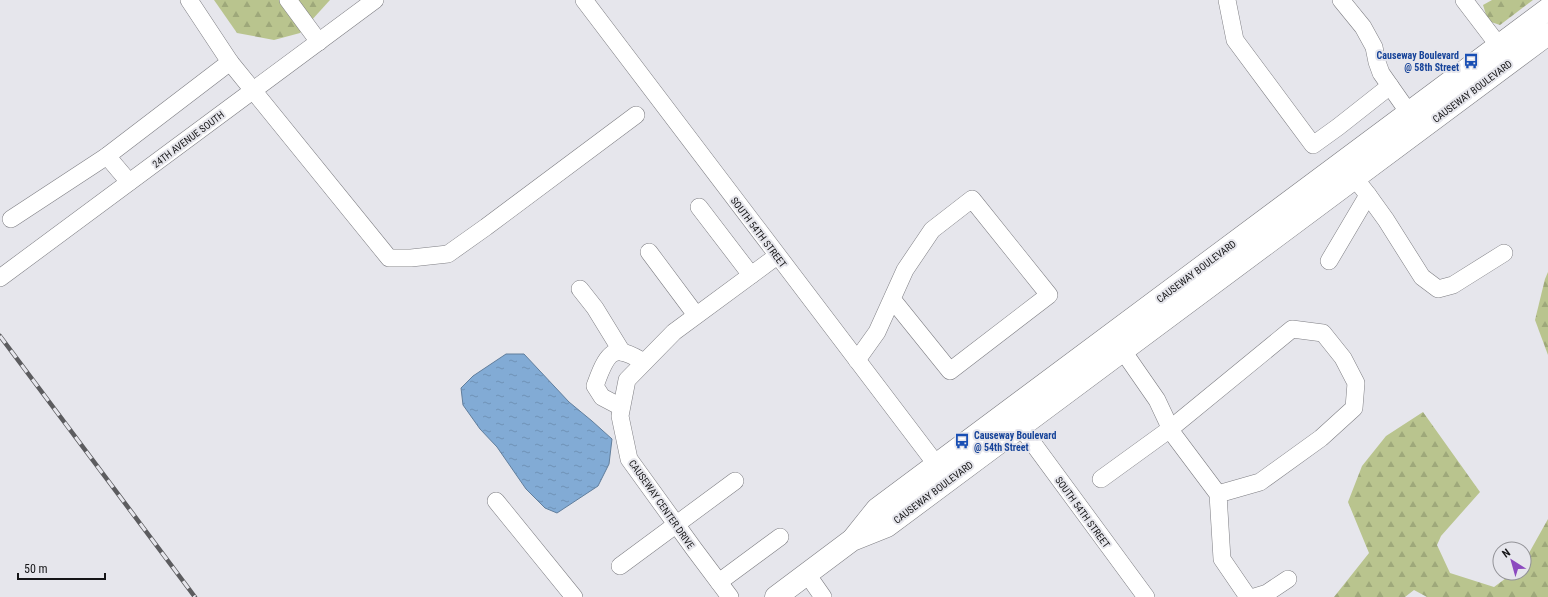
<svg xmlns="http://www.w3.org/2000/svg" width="1548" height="597" viewBox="0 0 1548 597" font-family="'Roboto Condensed',sans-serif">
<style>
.forest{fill:url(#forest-firs)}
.water{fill:url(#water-ripples);stroke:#617e9c}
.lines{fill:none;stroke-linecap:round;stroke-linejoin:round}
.minor-casing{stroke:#7e7e83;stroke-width:18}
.major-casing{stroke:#7e7e83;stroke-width:23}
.minor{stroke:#fff;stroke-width:17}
.major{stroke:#fff;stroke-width:22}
.rail-casing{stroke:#5c5c5f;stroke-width:4.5}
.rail{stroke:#e6e6ec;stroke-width:3;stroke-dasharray:9;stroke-linecap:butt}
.labels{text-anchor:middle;stroke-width:4;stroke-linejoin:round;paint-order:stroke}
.transit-label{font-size:10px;font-weight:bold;fill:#164399;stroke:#e6e6ec;text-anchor:end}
.street-label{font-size:10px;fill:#151517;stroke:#e6e6ec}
</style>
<defs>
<pattern id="forest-firs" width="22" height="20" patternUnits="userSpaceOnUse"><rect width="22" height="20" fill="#b9c48e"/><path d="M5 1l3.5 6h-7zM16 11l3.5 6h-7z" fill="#9ea87a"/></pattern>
<pattern id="water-ripples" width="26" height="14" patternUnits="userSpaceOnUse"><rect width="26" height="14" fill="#82abd5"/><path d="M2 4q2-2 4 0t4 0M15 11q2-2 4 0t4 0" fill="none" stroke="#6f92b6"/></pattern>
</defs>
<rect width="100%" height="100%" fill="#e6e6ec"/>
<g class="forest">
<path d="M 214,0 L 330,0 L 300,33 L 274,40 L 237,33 Z"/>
<path d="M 1492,0 L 1533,0 L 1500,25 L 1488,21 L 1483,5 Z"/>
<path d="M 1548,272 L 1548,355 L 1535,320 L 1545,279 Z"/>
<path d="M 1423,412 L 1480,492 L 1441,536 L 1437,545 L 1450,573 L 1494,587 L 1513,573 L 1524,573 L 1524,562 L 1548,519 L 1548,597 L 1427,597 L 1414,590 L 1405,597 L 1334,597 L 1369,553 L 1348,502 L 1362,466 L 1386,436 Z"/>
</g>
<path class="water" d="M 506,354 L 524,354 L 569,402 L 592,421 L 612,439 L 609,464 L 598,486 L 557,513 L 545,508 L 526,489 L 497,447 L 480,429 L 463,405 L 461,388 L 473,376 Z"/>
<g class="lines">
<g class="minor-casing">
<g id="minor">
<path d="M 288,0 L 319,42"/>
<path d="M 584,0 L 936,464"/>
<path d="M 1227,0 L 1235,40 L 1313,145 L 1338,127 L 1390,86"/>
<path d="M 1341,0 L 1363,27 L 1374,47 L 1377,62 L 1381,73 L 1409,113"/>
<path d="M 1464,0 L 1499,46"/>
<path d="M 230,62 L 389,258 L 411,258 L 448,254 L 486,227 L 636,115"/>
<path d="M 107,156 L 129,182"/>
<path d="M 1368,195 L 1386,220 L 1422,277 L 1438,289 L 1453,285 L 1504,253"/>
<path d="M 699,207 L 751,275"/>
<path d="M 11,219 L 107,156 L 230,62 L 189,0"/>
<path d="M 649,252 L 696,315"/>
<path d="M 1329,261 L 1368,195 L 1361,186"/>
<path d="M 0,278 L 375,0"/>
<path d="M 580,289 L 595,308 L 622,352"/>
<path d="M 1123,351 L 1157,400 L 1173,434 L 1218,494 L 1222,559 L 1248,597"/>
<path d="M 857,360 L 877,332 L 905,270 L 932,230 L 972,199 L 1049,295 L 950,371 L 892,299"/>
<path d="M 621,407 L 602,397 L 595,386 C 599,375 607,349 621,352 C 629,353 637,358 644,362"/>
<path d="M 1021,427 L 1146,597"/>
<path d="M 1101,479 L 1170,429 L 1292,329 L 1323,333 L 1343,358 L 1356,383 L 1354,408 L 1321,438 L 1260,482 L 1218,494"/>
<path d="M 496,501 L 574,597"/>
<path d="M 620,566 L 735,481"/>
<path d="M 807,574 L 823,597"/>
<path d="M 719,582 L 780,537"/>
<path d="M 730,597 L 694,549 L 629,459 L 620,416 L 627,380 L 674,332 L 777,256"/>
<path d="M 1254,597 L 1267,593 L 1288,579"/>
</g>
</g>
<g class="major-casing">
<g id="major">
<path d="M 853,539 L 877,509 L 1548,9"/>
<path d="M 776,597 L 852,540 L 887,526 L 1548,34"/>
</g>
</g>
<use href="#minor" class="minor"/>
<use href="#major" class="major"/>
<g class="rail-casing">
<path id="rail" d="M 0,336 L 195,597"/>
</g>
<use href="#rail" class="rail"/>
</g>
<defs>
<g id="bus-bare" transform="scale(1.2)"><path d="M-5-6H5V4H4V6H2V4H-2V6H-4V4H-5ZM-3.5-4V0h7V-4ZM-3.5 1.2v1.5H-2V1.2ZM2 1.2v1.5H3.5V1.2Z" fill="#1a4fb4" stroke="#e6e6ec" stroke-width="2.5" paint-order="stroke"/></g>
</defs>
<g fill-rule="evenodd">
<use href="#bus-bare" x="1471" y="61"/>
<use href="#bus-bare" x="962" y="441"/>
</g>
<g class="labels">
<g class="transit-label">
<text x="1459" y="59">Causeway Boulevard<tspan x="1459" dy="12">@ 58th Street</tspan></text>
<text x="974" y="439" text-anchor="start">Causeway Boulevard<tspan x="974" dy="12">@ 54th Street</tspan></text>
</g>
<g class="street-label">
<text transform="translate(1472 91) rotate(-37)" y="4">CAUSEWAY BOULEVARD</text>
<text transform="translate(188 139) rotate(-37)" y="4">24TH AVENUE SOUTH</text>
<text transform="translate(759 232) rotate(53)" y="4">SOUTH 54TH STREET</text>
<text transform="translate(1196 271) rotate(-37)" y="4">CAUSEWAY BOULEVARD</text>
<text transform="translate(933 492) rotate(-37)" y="4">CAUSEWAY BOULEVARD</text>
<text transform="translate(662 504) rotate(55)" y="4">CAUSEWAY CENTER DRIVE</text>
<text transform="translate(1083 512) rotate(54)" y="4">SOUTH 54TH STREET</text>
</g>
</g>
<g transform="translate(1512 561) rotate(323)"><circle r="19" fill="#e6e6ec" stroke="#929297"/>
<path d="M0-3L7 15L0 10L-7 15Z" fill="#8c4abf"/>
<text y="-6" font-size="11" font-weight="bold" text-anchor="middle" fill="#151517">N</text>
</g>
<path d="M18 573v6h87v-6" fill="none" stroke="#151517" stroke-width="2"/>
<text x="24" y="573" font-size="12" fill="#151517" stroke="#e6e6ec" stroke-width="3" paint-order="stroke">50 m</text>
</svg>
